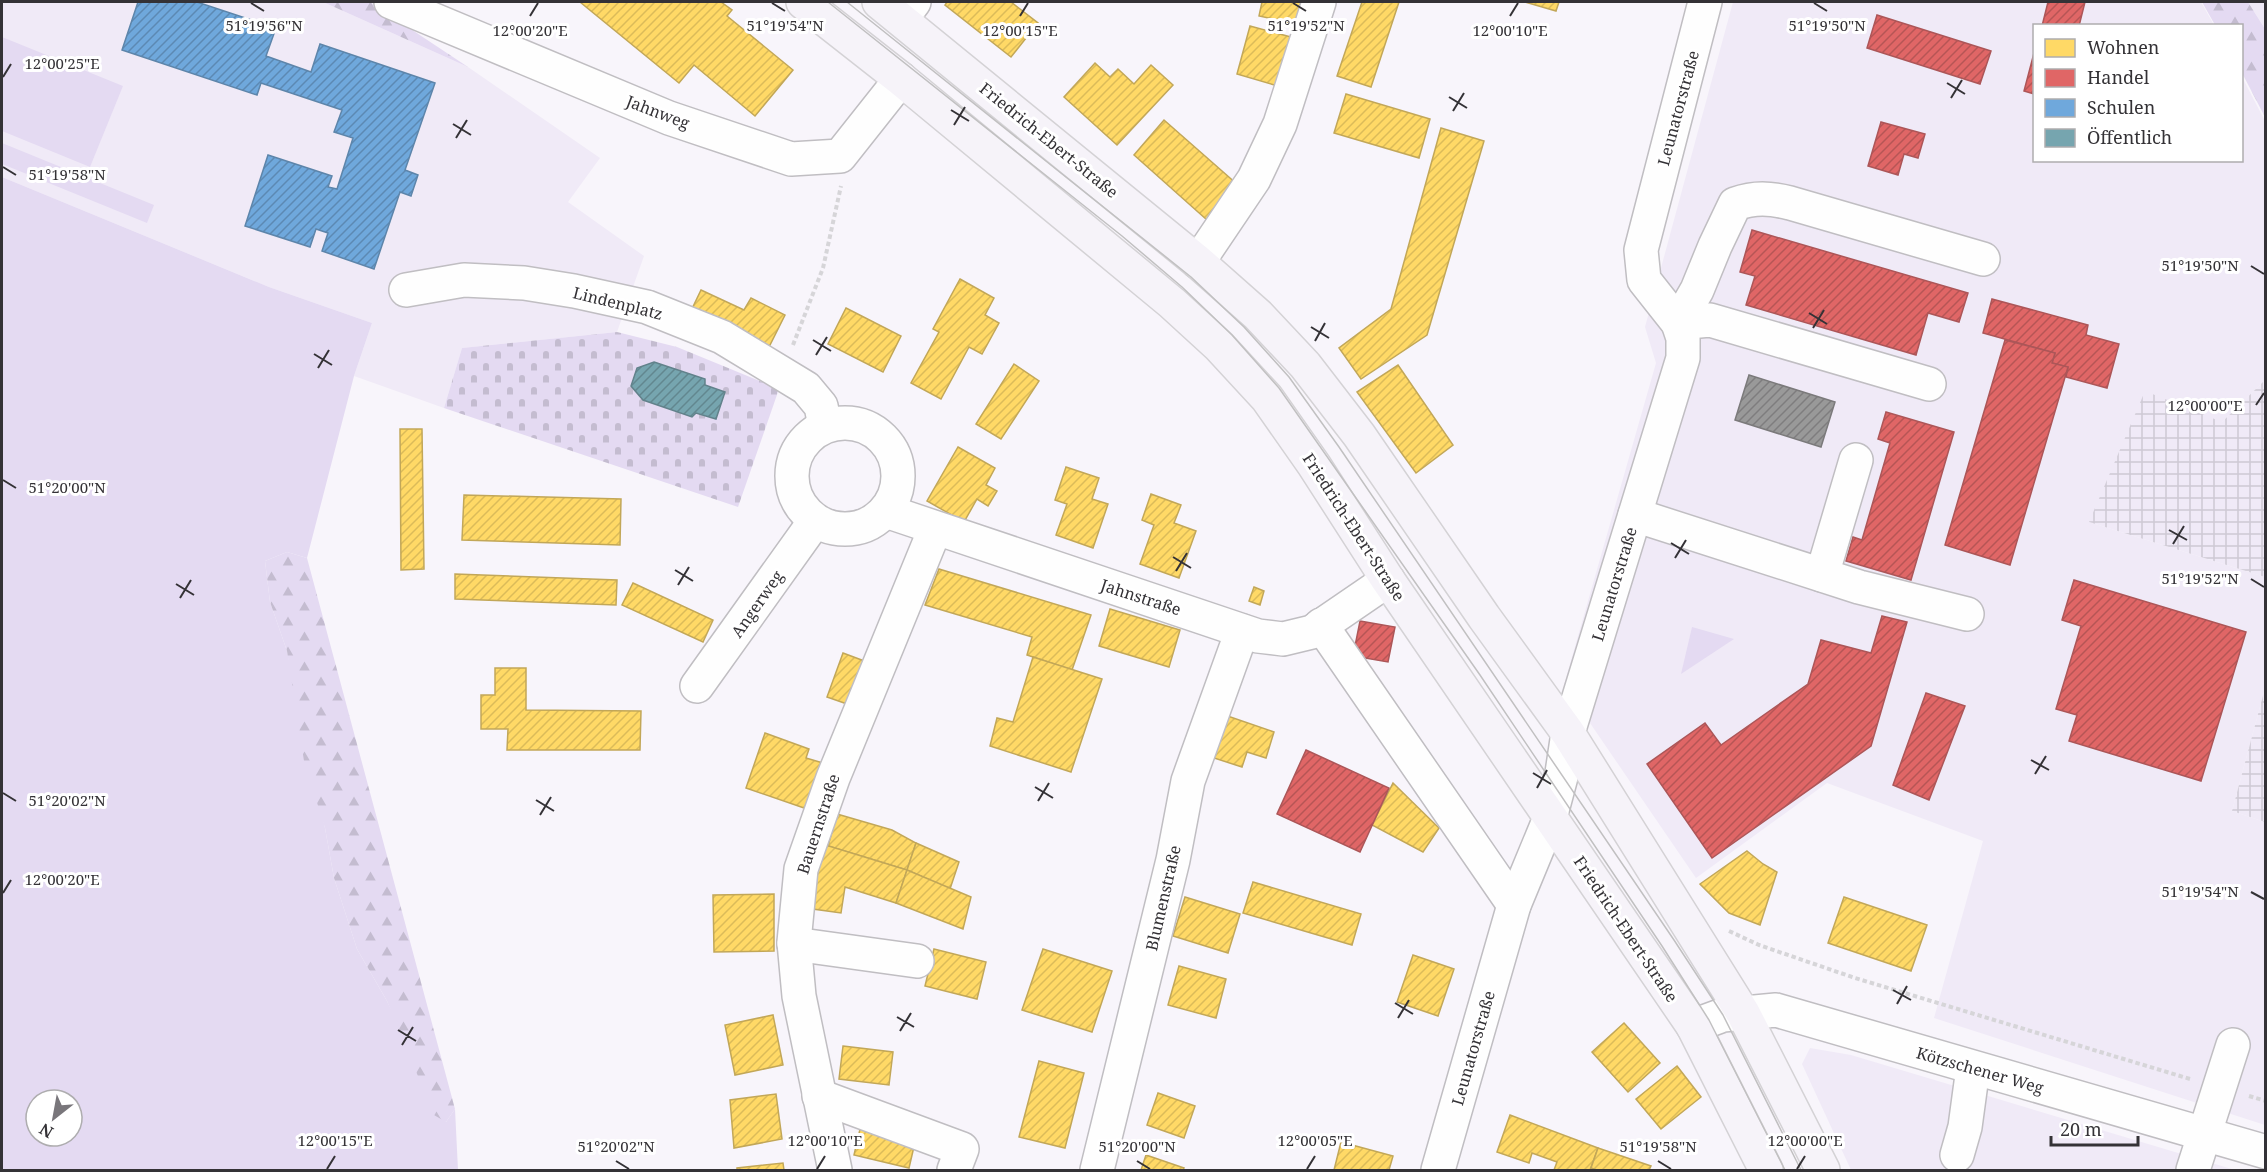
<svg xmlns="http://www.w3.org/2000/svg" width="2267" height="1172" viewBox="0 0 2267 1172" font-family="'Noto Serif',serif">
<style>
.built{fill:#f0eaf7}
.industrial{fill:url(#industrial-grid)}
.green{fill:#e4daf2;fill-rule:evenodd}
.forest{fill:url(#forest-firs)}
.cemetery{fill:url(#cemetery-stones)}
.homes{fill:url(#homes-hatch);stroke:#c2a758;stroke-width:1.5}
.shops{fill:url(#shops-hatch);stroke:#ac5658;stroke-width:1.5}
.schools{fill:url(#schools-hatch);stroke:#5d85aa;stroke-width:1.5}
.public{fill:url(#public-hatch);stroke:#62828b;stroke-width:1.5}
.industry{fill:url(#industry-hatch);stroke:#7b7a7b;stroke-width:1.5}
.lines{fill:none;stroke-linecap:round;stroke-linejoin:round}
.minor-casing{stroke:#c0bec2;stroke-width:36}
.major-casing{stroke:#d4d2d5;stroke-width:36}
.path{stroke:#d6d5d8;stroke-width:4;stroke-dasharray:4.5 3;stroke-linecap:butt}
.minor{stroke:#fefefe;stroke-width:33}
.major{stroke:#f6f3f9;stroke-width:33}
.tram{stroke:#c1c0c1;stroke-width:1.5}
.ticks{fill:none;stroke:#343236;stroke-width:2}
.labels{text-anchor:middle;stroke-width:6;stroke-linejoin:round;paint-order:stroke}
.street-label{font-size:16px;fill:#343236;stroke:#fff}
.ticks-label{font-size:15px;text-anchor:middle;fill:#343236;stroke:#fff;stroke-width:6;stroke-linejoin:round;paint-order:stroke}
</style>
<defs>
<pattern id="industrial-grid" width="8" height="8" patternUnits="userSpaceOnUse" patternTransform="scale(1.5)"><rect width="8" height="8" fill="#f0eaf7"/><path d="M0 4h8M4 0v8" fill="none" stroke="#cec9d4"/></pattern>
<pattern id="forest-firs" width="22" height="20" patternUnits="userSpaceOnUse" patternTransform="scale(1.5)"><rect width="22" height="20" fill="#e4daf2"/><path d="M5 1l3.5 6h-7zM16 11l3.5 6h-7z" fill="#c4bcd0"/></pattern>
<pattern id="cemetery-stones" width="16" height="16" patternUnits="userSpaceOnUse" patternTransform="scale(1.5)"><rect width="16" height="16" fill="#e4daf2"/><path d="M2 7V4a2 2 0 0 1 4 0v3zM10 15v-3a2 2 0 0 1 4 0v3z" fill="#c4bcd0"/></pattern>
<pattern id="homes-hatch" width="6" height="6" patternUnits="userSpaceOnUse" patternTransform="scale(1.5)"><rect width="6" height="6" fill="#ffd966"/><path d="M-1 1l2-2M0 6l6-6M5 7l2-2" fill="none" stroke="#dbbb59"/></pattern>
<pattern id="shops-hatch" width="6" height="6" patternUnits="userSpaceOnUse" patternTransform="scale(1.5)"><rect width="6" height="6" fill="#e06666"/><path d="M-1 1l2-2M0 6l6-6M5 7l2-2" fill="none" stroke="#b65555"/></pattern>
<pattern id="schools-hatch" width="6" height="6" patternUnits="userSpaceOnUse" patternTransform="scale(1.5)"><rect width="6" height="6" fill="#6fa8dc"/><path d="M-1 1l2-2M0 6l6-6M5 7l2-2" fill="none" stroke="#5c89b3"/></pattern>
<pattern id="public-hatch" width="6" height="6" patternUnits="userSpaceOnUse" patternTransform="scale(1.5)"><rect width="6" height="6" fill="#76a5af"/><path d="M-1 1l2-2M0 6l6-6M5 7l2-2" fill="none" stroke="#62878f"/></pattern>
<pattern id="industry-hatch" width="6" height="6" patternUnits="userSpaceOnUse" patternTransform="scale(1.5)"><rect width="6" height="6" fill="#999"/><path d="M-1 1l2-2M0 6l6-6M5 7l2-2" fill="none" stroke="#7e7d7e"/></pattern>
</defs>
<rect width="100%" height="100%" fill="#f8f5fb"/>
<g class="built">
<path d="M 2,2 L 323,2 L 468,67 L 600,158 L 568,202 L 644,256 L 617,332 L 462,348 L 444,408 L 354,376 L 372,323 L 269,287 L 2,177 Z"/>
<path d="M 1733,2 L 2201,2 L 2214,25 L 2034,26 L 2034,160 L 2242,160 L 2242,77 L 2265,121 L 2265,380 L 2222,422 L 2089,522 L 2265,577 L 2265,688 L 2232,811 L 2265,822 L 2265,1125 L 1934,1018 L 1983,841 L 1827,783 L 1696,878 L 1564,685 L 1656,363 L 1645,327 Z"/>
<path d="M 2248,2 L 2265,2 L 2265,29 Z"/>
<path d="M 1810,1048 L 1851,1055 L 2235,1170 L 1851,1170 L 1802,1064 Z"/>
</g>
<g class="industrial">
<path d="M 2265,380 L 2265,577 L 2089,522 L 2145,391 L 2222,422 Z"/>
<path d="M 2265,688 L 2265,822 L 2232,811 Z"/>
</g>
<g class="green">
<path d="M 2,37 L 123,86 L 90,167 L 2,131 Z"/>
<path d="M 2,143 L 154,205 L 147,223 L 2,164 Z"/>
<path d="M 2,177 L 269,287 L 372,323 L 354,376 L 307,558 L 287,552 L 265,561 L 270,602 L 287,651 L 325,828 L 334,878 L 357,949 L 387,1001 L 446,1122 L 455,1109 L 458,1170 L 2,1170 ZM 36,1100 L 72,1100 L 72,1136 L 36,1136 Z"/>
<path d="M 1692,627 L 1734,639 L 1681,674 Z"/>
</g>
<g class="forest">
<path d="M 323,2 L 370,2 L 468,67 Z"/>
<path d="M 2202,2 L 2248,2 L 2265,29 L 2265,117 L 2242,73 L 2242,26 L 2215,25 Z"/>
<path d="M 287,552 L 307,558 L 455,1109 L 446,1122 L 434,1115 L 387,1001 L 357,949 L 334,878 L 325,828 L 304,761 L 287,651 L 270,602 L 265,561 Z"/>
</g>
<path class="cemetery" d="M 617,332 L 677,347 L 779,389 L 738,507 L 444,408 L 462,348 Z"/>
<g class="homes">
<path d="M 580,2 L 721,2 L 732,10 L 727,16 L 793,70 L 755,116 L 694,65 L 679,83 Z"/>
<path d="M 947,2 L 1011,2 L 1038,23 L 1011,57 L 945,5 Z"/>
<path d="M 1262,2 L 1301,2 L 1296,24 L 1259,16 Z"/>
<path d="M 1362,2 L 1399,2 L 1371,87 L 1337,76 Z"/>
<path d="M 1525,2 L 1559,2 L 1556,11 Z"/>
<path d="M 1250,26 L 1291,37 L 1278,86 L 1237,74 Z"/>
<path d="M 1095,63 L 1110,77 L 1118,69 L 1134,84 L 1151,65 L 1173,85 L 1117,145 L 1064,97 Z"/>
<path d="M 1346,94 L 1430,119 L 1419,158 L 1334,133 Z"/>
<path d="M 1164,120 L 1238,185 L 1207,220 L 1134,155 Z"/>
<path d="M 1441,128 L 1484,141 L 1427,335 L 1361,379 L 1339,348 L 1391,309 Z"/>
<path d="M 960,279 L 994,298 L 985,315 L 999,323 L 982,354 L 969,347 L 941,399 L 911,383 L 939,332 L 933,329 Z"/>
<path d="M 701,290 L 744,310 L 751,298 L 785,315 L 767,351 L 690,313 Z"/>
<path d="M 846,308 L 901,336 L 883,372 L 828,344 Z"/>
<path d="M 1014,364 L 1039,381 L 1001,439 L 976,424 Z"/>
<path d="M 1398,365 L 1453,445 L 1416,473 L 1357,392 Z"/>
<path d="M 400,429 L 422,429 L 424,569 L 401,570 Z"/>
<path d="M 958,447 L 995,468 L 986,485 L 997,491 L 988,506 L 977,499 L 964,522 L 927,501 Z"/>
<path d="M 1066,467 L 1099,478 L 1092,499 L 1108,504 L 1093,548 L 1056,535 L 1067,504 L 1055,500 Z"/>
<path d="M 1151,494 L 1181,505 L 1174,523 L 1196,531 L 1179,578 L 1140,564 L 1154,525 L 1142,520 Z"/>
<path d="M 464,495 L 621,499 L 620,545 L 462,540 Z"/>
<path d="M 939,569 L 1091,615 L 1072,670 L 1027,655 L 1032,637 L 925,605 Z"/>
<path d="M 455,574 L 617,580 L 616,605 L 455,599 Z"/>
<path d="M 633,583 L 713,620 L 703,642 L 622,605 Z"/>
<path d="M 1254,587 L 1264,591 L 1260,605 L 1249,601 Z"/>
<path d="M 1110,609 L 1180,630 L 1169,667 L 1099,646 Z"/>
<path d="M 843,653 L 867,662 L 850,705 L 827,697 Z"/>
<path d="M 1033,657 L 1102,679 L 1071,772 L 990,746 L 997,718 L 1013,722 Z"/>
<path d="M 495,668 L 526,668 L 526,710 L 641,711 L 640,750 L 507,750 L 508,729 L 481,729 L 481,695 L 495,695 Z"/>
<path d="M 1213,711 L 1274,732 L 1266,758 L 1247,752 L 1242,767 L 1211,757 Z"/>
<path d="M 765,733 L 809,749 L 806,758 L 823,763 L 807,809 L 746,788 Z"/>
<path d="M 1393,783 L 1439,828 L 1423,852 L 1372,825 Z"/>
<path d="M 837,814 L 892,830 L 916,843 L 907,870 L 828,846 Z"/>
<path d="M 819,843 L 907,870 L 896,903 L 845,887 L 841,913 L 813,909 Z"/>
<path d="M 916,843 L 959,862 L 950,889 L 907,870 Z"/>
<path d="M 1747,851 L 1763,864 L 1777,872 L 1760,925 L 1729,913 L 1700,884 Z"/>
<path d="M 907,870 L 971,897 L 963,929 L 896,903 Z"/>
<path d="M 1253,882 L 1361,914 L 1352,945 L 1243,913 Z"/>
<path d="M 774,894 L 774,951 L 714,952 L 713,895 Z"/>
<path d="M 1185,897 L 1240,914 L 1228,953 L 1173,936 Z"/>
<path d="M 1844,897 L 1927,925 L 1911,971 L 1828,943 Z"/>
<path d="M 934,949 L 986,962 L 977,999 L 925,986 Z"/>
<path d="M 1043,949 L 1112,971 L 1092,1032 L 1022,1010 Z"/>
<path d="M 1413,955 L 1454,969 L 1438,1016 L 1397,1002 Z"/>
<path d="M 1179,966 L 1226,979 L 1216,1018 L 1168,1005 Z"/>
<path d="M 773,1015 L 783,1065 L 735,1075 L 725,1025 Z"/>
<path d="M 1624,1023 L 1660,1063 L 1628,1092 L 1592,1052 Z"/>
<path d="M 843,1046 L 893,1052 L 889,1085 L 839,1079 Z"/>
<path d="M 1039,1061 L 1084,1073 L 1065,1148 L 1019,1137 Z"/>
<path d="M 1677,1066 L 1701,1097 L 1661,1129 L 1636,1099 Z"/>
<path d="M 1158,1093 L 1195,1106 L 1184,1138 L 1147,1125 Z"/>
<path d="M 776,1094 L 782,1139 L 734,1148 L 730,1100 Z"/>
<path d="M 1510,1115 L 1598,1148 L 1590,1170 L 1554,1170 L 1557,1162 L 1532,1153 L 1529,1163 L 1497,1152 Z"/>
<path d="M 861,1125 L 916,1138 L 909,1168 L 854,1155 Z"/>
<path d="M 1341,1142 L 1393,1156 L 1389,1170 L 1334,1170 Z"/>
<path d="M 1598,1148 L 1651,1166 L 1649,1170 L 1597,1170 L 1591,1168 Z"/>
<path d="M 1146,1155 L 1184,1168 L 1183,1170 L 1141,1170 Z"/>
<path d="M 783,1163 L 784,1170 L 737,1170 L 737,1168 Z"/>
</g>
<g class="shops">
<path d="M 2048,2 L 2085,2 L 2079,26 L 2042,26 Z"/>
<path d="M 1877,15 L 1991,51 L 1980,84 L 1867,48 Z"/>
<path d="M 2034,53 L 2034,94 L 2024,91 Z"/>
<path d="M 1881,122 L 1925,134 L 1918,158 L 1904,154 L 1898,175 L 1868,166 Z"/>
<path d="M 1752,230 L 1968,293 L 1959,322 L 1928,313 L 1916,355 L 1746,305 L 1755,276 L 1740,272 Z"/>
<path d="M 1992,299 L 2088,325 L 2086,335 L 2119,344 L 2107,388 L 2066,377 L 2068,367 L 2052,363 L 2055,353 L 1983,333 Z"/>
<path d="M 2005,340 L 2055,353 L 2052,363 L 2068,367 L 2010,565 L 1945,545 Z"/>
<path d="M 1886,412 L 1954,432 L 1911,580 L 1846,561 L 1853,537 L 1862,540 L 1890,443 L 1878,439 Z"/>
<path d="M 2074,580 L 2246,632 L 2201,781 L 2069,741 L 2077,715 L 2056,709 L 2081,626 L 2062,620 Z"/>
<path d="M 1882,616 L 1907,622 L 1871,746 L 1712,858 L 1647,764 L 1705,723 L 1721,745 L 1808,684 L 1821,640 L 1871,653 Z"/>
<path d="M 1360,621 L 1395,627 L 1388,662 L 1353,656 Z"/>
<path d="M 1926,693 L 1965,706 L 1929,800 L 1893,785 Z"/>
<path d="M 1306,750 L 1389,788 L 1360,852 L 1277,814 Z"/>
</g>
<path class="schools" d="M 138,2 L 197,2 L 276,28 L 266,56 L 311,72 L 320,44 L 435,83 L 405,170 L 418,175 L 411,196 L 400,192 L 374,269 L 322,251 L 328,233 L 316,229 L 310,247 L 245,226 L 268,155 L 332,176 L 328,187 L 337,189 L 353,138 L 334,132 L 342,110 L 261,83 L 257,95 L 122,50 Z"/>
<path class="public" d="M 654,362 L 705,379 L 705,385 L 725,392 L 716,419 L 696,413 L 692,417 L 643,400 L 631,386 L 637,368 Z"/>
<path class="industry" d="M 1749,375 L 1835,402 L 1821,447 L 1735,420 Z"/>
<g class="lines">
<g class="minor-casing">
<g id="minor">
<path d="M 391,2 L 669,118 L 791,159 L 840,156 L 901,79"/>
<path d="M 901,19 L 914,2"/>
<path d="M 1198,262 L 1254,179 L 1280,124 L 1319,2"/>
<path d="M 406,290 L 464,280 L 524,283 L 574,291 L 647,307 L 722,337 L 806,388 L 821,406 L 825,426"/>
<path d="M 1678,323 L 1697,290 L 1715,246 L 1735,204 C 1755,197 1770,198 1790,203 L 1983,259"/>
<path d="M 1678,323 L 1710,320 L 1929,384"/>
<circle cx="845" cy="476" r="53"/>
<path d="M 886,511 L 1258,636 L 1283,639 L 1312,632 L 1388,580"/>
<path d="M 1635,515 L 1859,587 L 1967,614"/>
<path d="M 1822,575 L 1856,460"/>
<path d="M 1321,625 L 1514,905"/>
<path d="M 697,686 L 815,521"/>
<path d="M 794,944 L 917,961"/>
<path d="M 1693,1026 L 1723,1015 L 1776,1010 L 2266,1152"/>
<path d="M 819,1096 L 962,1149 L 954,1170"/>
<path d="M 1957,1155 L 1965,1127 L 1973,1068"/>
<path d="M 835,1170 L 799,996 L 794,942 L 801,869 L 833,778 L 935,529"/>
<path d="M 1097,1170 L 1173,860 L 1188,781 L 1242,631"/>
<path d="M 1438,1170 L 1514,905 L 1550,818 L 1562,773 L 1568,733 L 1683,358 L 1683,338 L 1678,323 L 1644,280 L 1641,250 L 1705,2"/>
<path d="M 2193,1170 L 2233,1045"/>
</g>
</g>
<g class="major-casing">
<g id="major">
<path d="M 803,2 L 901,79 L 1172,303 L 1219,346 L 1267,398 L 1314,465 L 1388,580 L 1693,1026 L 1766,1170"/>
<path d="M 879,2 L 1198,262 L 1258,315 L 1305,365 L 1359,435 L 1484,617 L 1568,733 L 1743,1013 L 1823,1170"/>
</g>
</g>
<g class="path">
<path d="M 793,345 L 823,268 L 841,186"/>
<path d="M 1729,931 L 1759,945 L 1855,978 L 2190,1079"/>
<path d="M 2249,1096 L 2266,1101"/>
</g>
<use href="#minor" class="minor"/>
<use href="#major" class="major"/>
<g class="tram">
<path d="M 828,2 L 1122,236 L 1182,287 L 1232,335 L 1279,388 L 1480,675 L 1662,946 L 1709,1020 L 1785,1170"/>
<path d="M 847,2 L 1191,277 L 1244,327 L 1289,377 L 1339,447 L 1674,940 L 1723,1015 L 1801,1170"/>
</g>
</g>
<path class="ticks" d="M 251,3 L 264,11M 772,3 L 785,11M 1293,3 L 1306,11M 1814,3 L 1827,11M 530,16 L 538,3M 1020,16 L 1028,3M 1510,16 L 1518,3M 3,77 L 11,64M 1947,83 L 1965,94M 1449,97 L 1467,108M 1951,98 L 1962,80M 951,110 L 969,121M 1453,111 L 1464,93M 453,124 L 471,135M 954,125 L 965,107M 456,138 L 467,120M 3,167 L 16,175M 2251,266 L 2264,274M 1809,313 L 1827,324M 1311,327 L 1329,338M 1813,328 L 1824,310M 813,340 L 831,351M 1315,341 L 1325,323M 314,354 L 332,365M 816,355 L 827,337M 318,368 L 329,350M 2256,405 L 2264,393M 3,480 L 16,488M 2169,530 L 2187,540M 1671,543 L 1689,554M 2173,544 L 2184,526M 1173,557 L 1191,568M 1675,558 L 1686,540M 675,570 L 693,581M 1176,571 L 1187,553M 2251,579 L 2264,587M 176,584 L 194,595M 678,585 L 689,567M 180,598 L 191,580M 2031,760 L 2049,770M 1533,773 L 1551,784M 2035,774 L 2046,756M 1035,787 L 1053,798M 1537,788 L 1547,770M 3,793 L 16,801M 536,800 L 554,811M 1038,801 L 1049,783M 540,815 L 551,797M 2251,892 L 2264,899M 3,893 L 11,880M 1893,990 L 1911,1000M 1395,1003 L 1413,1014M 1897,1004 L 1907,986M 897,1017 L 914,1027M 1398,1018 L 1409,1000M 398,1030 L 416,1041M 900,1031 L 911,1013M 402,1045 L 413,1027M 616,1161 L 629,1169M 1137,1161 L 1150,1169M 1658,1161 L 1671,1169M 327,1169 L 335,1156M 817,1169 L 825,1156M 1307,1169 L 1315,1156M 1797,1169 L 1805,1156"/>
<g class="labels">
<g class="street-label">
<text transform="translate(1678 108) rotate(-75)" y="6">Leunatorstraße</text>
<text transform="translate(658 112) rotate(21)" y="6">Jahnweg</text>
<text transform="translate(1049 140) rotate(39)" y="6">Friedrich-Ebert-Straße</text>
<text transform="translate(618 303) rotate(14)" y="6">Lindenplatz</text>
<text transform="translate(1354 527) rotate(57)" y="6">Friedrich-Ebert-Straße</text>
<text transform="translate(1614 584) rotate(-73)" y="6">Leunatorstraße</text>
<text transform="translate(1141 597) rotate(18)" y="6">Jahnstraße</text>
<text transform="translate(757 604) rotate(-55)" y="6">Angerweg</text>
<text transform="translate(818 824) rotate(-72)" y="6">Bauernstraße</text>
<text transform="translate(1163 898) rotate(-77)" y="6">Blumenstraße</text>
<text transform="translate(1626 929) rotate(56)" y="6">Friedrich-Ebert-Straße</text>
<text transform="translate(1473 1048) rotate(-74)" y="6">Leunatorstraße</text>
<text transform="translate(1980 1070) rotate(16)" y="6">Kötzschener Weg</text>
</g>
</g>
<g class="ticks-label">
<text x="1827" y="31">51°19'50"N</text>
<text x="264" y="31">51°19'56"N</text>
<text x="785" y="31">51°19'54"N</text>
<text x="1306" y="31">51°19'52"N</text>
<text x="530" y="36">12°00'20"E</text>
<text x="1020" y="36">12°00'15"E</text>
<text x="1510" y="36">12°00'10"E</text>
<text x="62" y="69">12°00'25"E</text>
<text x="67" y="180">51°19'58"N</text>
<text x="2200" y="271">51°19'50"N</text>
<text x="2205" y="411">12°00'00"E</text>
<text x="67" y="493">51°20'00"N</text>
<text x="2200" y="584">51°19'52"N</text>
<text x="67" y="806">51°20'02"N</text>
<text x="62" y="885">12°00'20"E</text>
<text x="2200" y="897">51°19'54"N</text>
<text x="335" y="1146">12°00'15"E</text>
<text x="825" y="1146">12°00'10"E</text>
<text x="1315" y="1146">12°00'05"E</text>
<text x="1805" y="1146">12°00'00"E</text>
<text x="616" y="1152">51°20'02"N</text>
<text x="1137" y="1152">51°20'00"N</text>
<text x="1658" y="1152">51°19'58"N</text>
</g>
<rect width="2267" height="1172" fill="none" stroke="#343236" stroke-width="6"/>
<rect x="2033" y="24" width="210" height="138" fill="#ffffff" stroke="#aeadaf" stroke-width="1.5"/>
<rect x="2045" y="39" width="30" height="18" fill="#ffd966" stroke="#aeadaf" stroke-width="1.5"/>
<text x="2087" y="54" font-size="18" fill="#343236">Wohnen</text>
<rect x="2045" y="69" width="30" height="18" fill="#e06666" stroke="#aeadaf" stroke-width="1.5"/>
<text x="2087" y="84" font-size="18" fill="#343236">Handel</text>
<rect x="2045" y="99" width="30" height="18" fill="#6fa8dc" stroke="#aeadaf" stroke-width="1.5"/>
<text x="2087" y="114" font-size="18" fill="#343236">Schulen</text>
<rect x="2045" y="129" width="30" height="18" fill="#76a5af" stroke="#aeadaf" stroke-width="1.5"/>
<text x="2087" y="144" font-size="18" fill="#343236">Öffentlich</text>
<g transform="translate(54 1118) rotate(211)"><circle r="28" fill="#ffffff" stroke="#aeadaf" stroke-width="1.5"/>
<path d="M0-4.5L10 22L0 15L-10 22Z" fill="#79767b"/>
<text y="-9" font-size="16" font-weight="bold" text-anchor="middle" fill="#343236">N</text>
</g>
<path d="M2051 1136v9h87v-9" fill="none" stroke="#343236" stroke-width="3"/>
<text x="2060" y="1136" font-size="18" fill="#343236" stroke="#ffffff" stroke-width="4.5" paint-order="stroke">20 m</text>
</svg>
